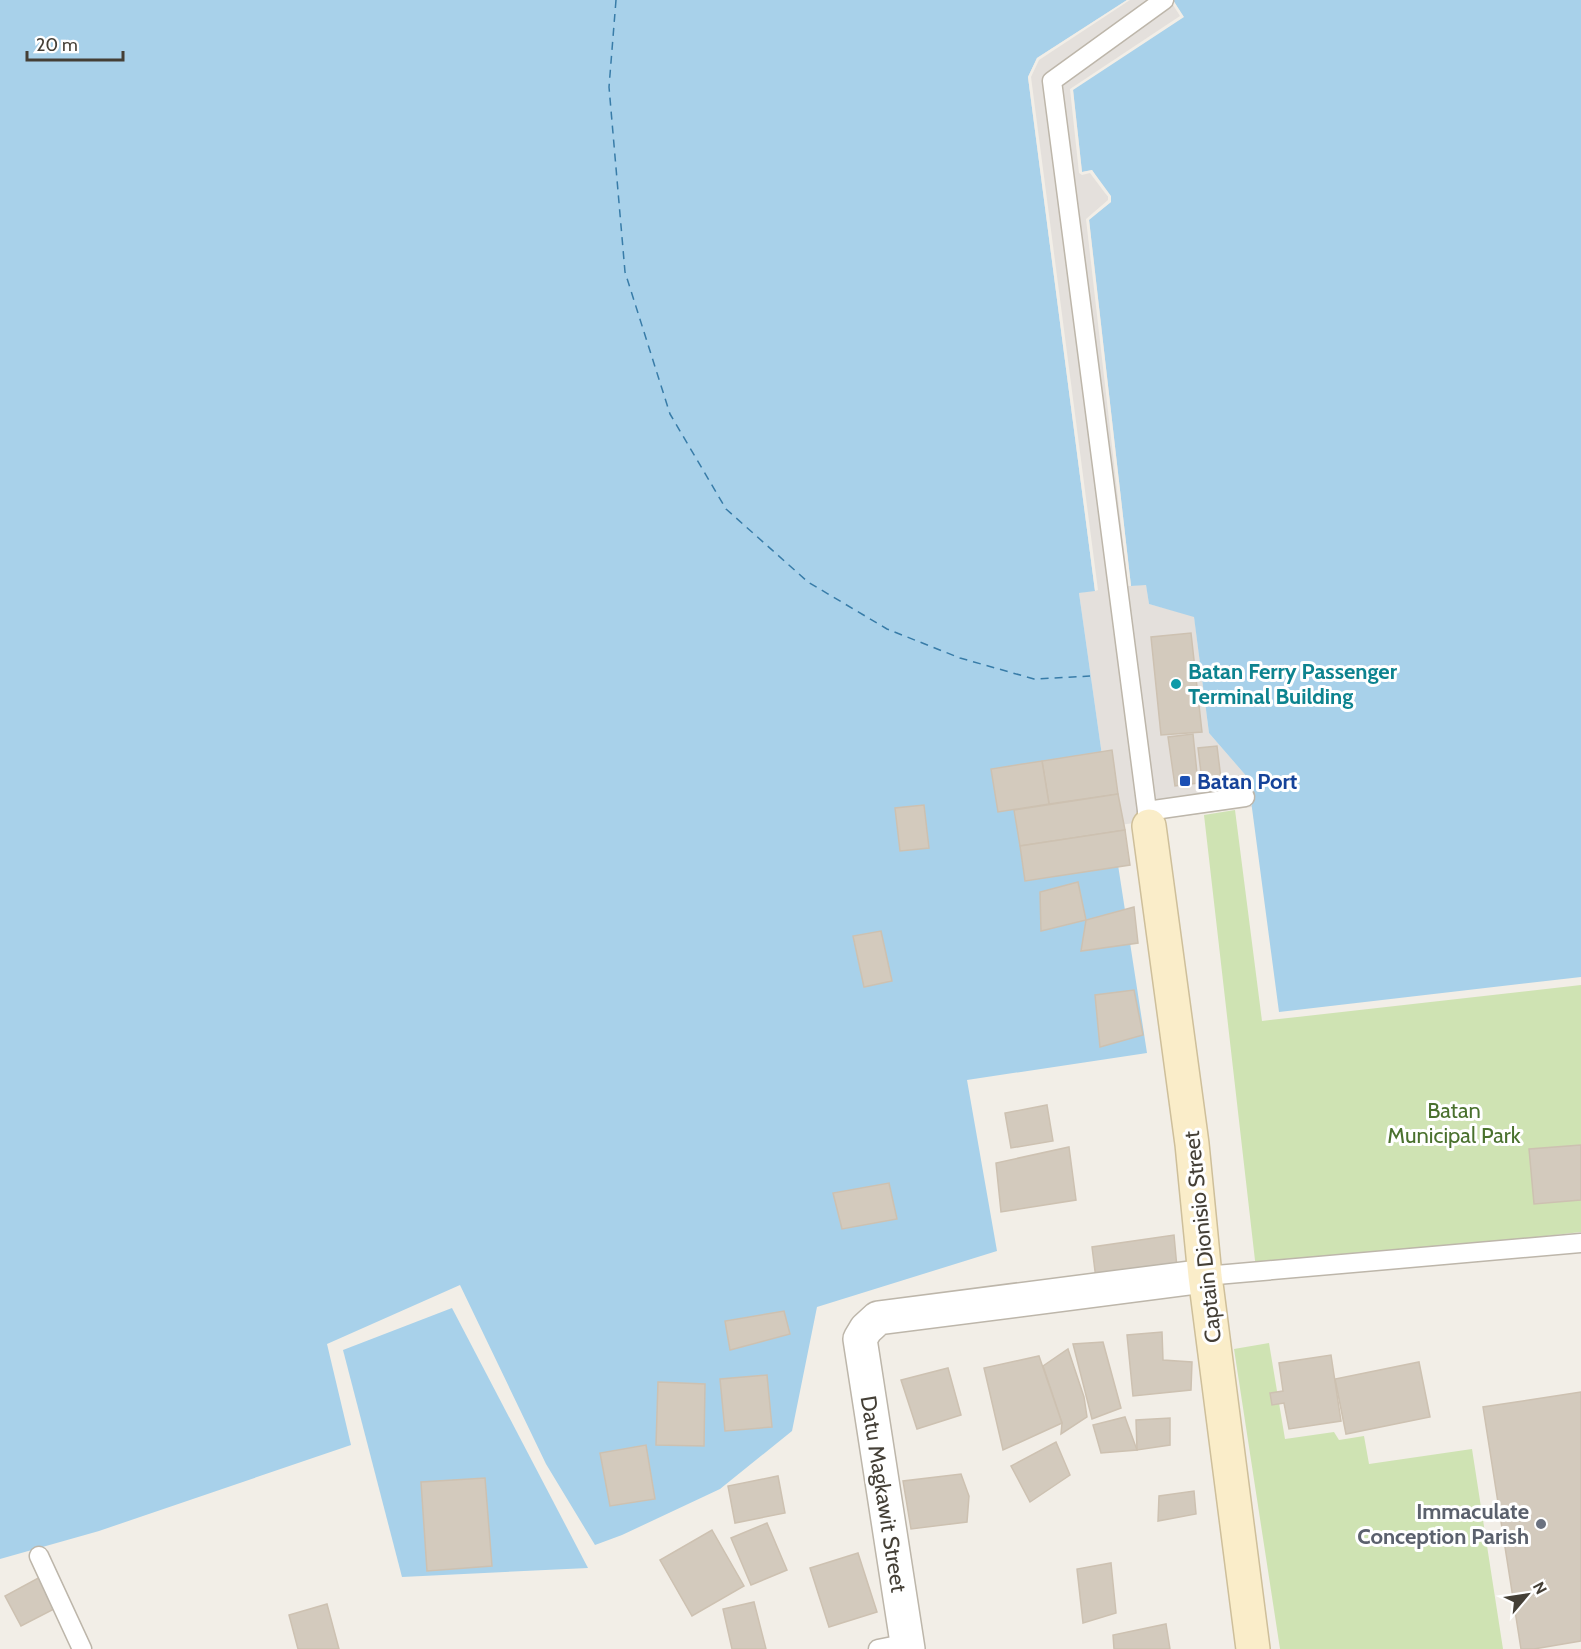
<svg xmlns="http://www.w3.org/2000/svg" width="1581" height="1649" viewBox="0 0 1581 1649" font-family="Cabin,sans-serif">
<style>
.industrial{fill:#e4e0dc}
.green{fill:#cfe3b3}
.water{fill:#a8d1ea}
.pier{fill:#f2eee7}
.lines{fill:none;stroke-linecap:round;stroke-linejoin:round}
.ferry{stroke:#387ca8;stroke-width:1.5;stroke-dasharray:8 6;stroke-linecap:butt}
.building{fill:#d3cabd;stroke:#cdc1b1;stroke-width:1.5}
.lane-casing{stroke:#bdb6aa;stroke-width:21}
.street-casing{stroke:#bdb6aa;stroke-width:36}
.secondary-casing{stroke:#cebf9a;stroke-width:36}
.lane{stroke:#fff;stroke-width:18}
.street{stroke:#fff;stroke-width:33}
.secondary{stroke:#faedc9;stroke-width:33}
.culture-dot{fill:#0f9aa8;stroke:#fff;stroke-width:2}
.transit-dot{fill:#1a4fb4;stroke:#fff;stroke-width:2}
.worship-dot{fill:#6b7280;stroke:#fff;stroke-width:2}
.labels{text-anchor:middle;stroke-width:6;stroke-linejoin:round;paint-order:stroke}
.culture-label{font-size:22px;font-weight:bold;fill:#0d838f;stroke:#fff;text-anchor:start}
.transit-label{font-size:22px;font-weight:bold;fill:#164399;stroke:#fff;text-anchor:start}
.park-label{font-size:22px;fill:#4a712e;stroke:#fff}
.street-label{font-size:22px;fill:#443f36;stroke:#fff}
.worship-label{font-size:22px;font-weight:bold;fill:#5b616d;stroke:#fff;text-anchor:end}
</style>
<rect width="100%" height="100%" fill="#f2eee7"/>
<path class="industrial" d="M 1127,0 L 1173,0 L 1184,17 L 1092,170 L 1111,196 L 1131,586 L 1146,584 L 1149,604 L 1194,616 L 1209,733 L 1248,778 L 1252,807 L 1112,826 L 1079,593 L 1095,590 L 1028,77 L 1037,58 Z"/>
<g class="green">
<path d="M 1235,810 L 1262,1021 L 1581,985 L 1581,1232 L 1256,1269 L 1204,815 Z"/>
<path d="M 1269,1343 L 1285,1439 L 1334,1432 L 1339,1440 L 1364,1436 L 1369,1464 L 1472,1449 L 1503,1649 L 1280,1649 L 1234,1349 Z"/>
</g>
<g class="water">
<path d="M 0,0 L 1127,0 L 1037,58 L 1028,77 L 1095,591 L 1079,593 L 1112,826 L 1147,1053 L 967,1080 L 997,1251 L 817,1307 L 792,1431 L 720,1489 L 622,1535 L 595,1545 L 546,1464 L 460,1285 L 327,1344 L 351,1445 L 99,1531 L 0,1559 Z"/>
<path d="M 1173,0 L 1581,0 L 1581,977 L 1279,1012 L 1248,778 L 1209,733 L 1194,617 L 1149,604 L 1146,585 L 1131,586 L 1089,219 L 1111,202 L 1092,170 L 1082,172 L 1073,89 L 1183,17 Z"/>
<path d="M 452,1308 L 588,1568 L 402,1577 L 343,1350 Z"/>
</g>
<g class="pier">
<path d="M 1127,0 L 1130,0 L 1039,60 L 1031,77 L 1098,590 L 1095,591 L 1028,77 L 1037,58 Z"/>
<path d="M 1170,0 L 1173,0 L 1184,17 L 1073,90 L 1082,172 L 1092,170 L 1111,196 L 1111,202 L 1089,220 L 1131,586 L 1128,586 L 1086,219 L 1108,200 L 1108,197 L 1090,173 L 1082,175 L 1079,173 L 1070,89 L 1180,16 Z"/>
</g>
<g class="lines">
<path class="ferry" d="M 616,0 L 609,87 L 625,272 L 670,414 L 726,509 L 808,582 L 887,629 L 960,658 L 1034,679 L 1090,676"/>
</g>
<g class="building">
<path d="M 1191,633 L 1202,732 L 1161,735 L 1151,637 Z"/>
<path d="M 1193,734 L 1198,783 L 1175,786 L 1168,737 Z"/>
<path d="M 1217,746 L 1221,779 L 1202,781 L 1198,748 Z"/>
<path d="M 1112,750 L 1118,794 L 1049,804 L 1042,761 Z"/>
<path d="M 1042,761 L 1049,804 L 998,812 L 991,769 Z"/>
<path d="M 1118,794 L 1125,830 L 1020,846 L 1014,810 Z"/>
<path d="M 924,805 L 929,848 L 900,851 L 895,808 Z"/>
<path d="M 1125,830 L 1130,865 L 1025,881 L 1020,846 Z"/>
<path d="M 1078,882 L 1086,920 L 1041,931 L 1040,892 Z"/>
<path d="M 1134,907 L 1138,943 L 1081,951 L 1086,920 Z"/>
<path d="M 881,931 L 892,981 L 864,987 L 853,936 Z"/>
<path d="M 1134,990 L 1143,1035 L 1100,1047 L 1095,995 Z"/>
<path d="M 1047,1105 L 1053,1141 L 1011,1148 L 1005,1113 Z"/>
<path d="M 1581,1145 L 1581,1200 L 1534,1204 L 1529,1149 Z"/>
<path d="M 1069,1147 L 1076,1200 L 1001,1212 L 996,1163 Z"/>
<path d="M 889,1183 L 897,1219 L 842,1229 L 833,1193 Z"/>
<path d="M 1174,1235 L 1177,1268 L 1096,1279 L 1092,1247 Z"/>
<path d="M 784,1311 L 790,1334 L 730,1350 L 725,1321 Z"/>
<path d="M 1162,1332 L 1163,1360 L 1192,1362 L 1191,1390 L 1133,1396 L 1127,1335 Z"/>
<path d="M 1103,1342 L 1121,1408 L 1092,1419 L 1073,1344 Z"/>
<path d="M 1068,1349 L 1084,1397 L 1087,1417 L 1061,1434 L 1062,1423 L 1043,1366 Z"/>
<path d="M 1331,1355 L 1341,1421 L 1289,1429 L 1284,1403 L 1272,1405 L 1270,1393 L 1283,1391 L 1279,1363 Z"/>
<path d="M 1039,1356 L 1062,1423 L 1003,1450 L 984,1368 Z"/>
<path d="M 1419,1362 L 1430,1417 L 1346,1434 L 1335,1379 Z"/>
<path d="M 948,1368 L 961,1415 L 917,1429 L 901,1380 Z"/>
<path d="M 767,1375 L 772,1427 L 725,1431 L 720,1379 Z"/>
<path d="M 658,1382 L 705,1384 L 704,1446 L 656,1445 Z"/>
<path d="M 1581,1392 L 1581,1641 L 1534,1649 L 1521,1649 L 1483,1407 Z"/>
<path d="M 1125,1417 L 1137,1450 L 1101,1453 L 1093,1425 Z"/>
<path d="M 1170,1418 L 1170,1445 L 1137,1450 L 1136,1420 Z"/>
<path d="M 1056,1442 L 1070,1475 L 1030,1502 L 1011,1466 Z"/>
<path d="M 646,1445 L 655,1499 L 610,1506 L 600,1453 Z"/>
<path d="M 961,1474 L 969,1496 L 967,1522 L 911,1529 L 903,1481 Z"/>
<path d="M 778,1476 L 785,1513 L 735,1523 L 728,1486 Z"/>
<path d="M 485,1478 L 492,1566 L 427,1571 L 421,1482 Z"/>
<path d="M 1194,1491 L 1196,1514 L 1158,1521 L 1159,1496 Z"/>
<path d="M 767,1523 L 787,1570 L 751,1585 L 731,1538 Z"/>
<path d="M 712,1530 L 744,1586 L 692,1616 L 660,1560 Z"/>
<path d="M 858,1553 L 877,1612 L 829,1627 L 810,1568 Z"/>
<path d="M 1111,1563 L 1116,1613 L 1083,1623 L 1077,1569 Z"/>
<path d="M 42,1576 L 58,1607 L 21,1626 L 5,1596 Z"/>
<path d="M 754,1602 L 766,1649 L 732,1649 L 723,1609 Z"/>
<path d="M 327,1604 L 339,1649 L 298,1649 L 289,1615 Z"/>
<path d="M 1166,1624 L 1170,1649 L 1114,1649 L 1113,1635 Z"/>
</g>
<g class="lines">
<g class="lane-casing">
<g id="lane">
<path d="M 1147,811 L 1245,797"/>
<path d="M 1149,826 L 1052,81 L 1164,0"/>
<path d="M 1205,1276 L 1581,1243"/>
<path d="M 39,1556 L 82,1649"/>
<path d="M 878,1649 L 908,1643"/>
</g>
</g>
<g class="street-casing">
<path id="street" d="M 908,1649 L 860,1339 L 866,1329 L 878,1318 L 1205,1276"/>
</g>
<g class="secondary-casing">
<path id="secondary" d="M 1149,826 L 1192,1144 L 1205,1276 L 1253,1649"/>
</g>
<use href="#lane" class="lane"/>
<use href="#street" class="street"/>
<use href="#secondary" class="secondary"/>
</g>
<circle class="culture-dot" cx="1176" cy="684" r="6"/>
<rect class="transit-dot" x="1179" y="775" width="12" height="12" rx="3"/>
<circle class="worship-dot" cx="1541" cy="1524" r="6"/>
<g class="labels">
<g class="culture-label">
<text x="1188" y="679">Batan Ferry Passenger<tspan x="1188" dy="25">Terminal Building</tspan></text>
</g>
<g class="transit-label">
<text x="1197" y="789">Batan Port</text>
</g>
<g class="park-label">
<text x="1454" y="1118">Batan<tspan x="1454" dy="25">Municipal Park</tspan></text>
</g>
<g class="street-label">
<text transform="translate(1202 1237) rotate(-96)" y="8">Captain Dionisio Street</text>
<text transform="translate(884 1494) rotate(81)" y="8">Datu Magkawit Street</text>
</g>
<g class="worship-label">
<text x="1529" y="1519">Immaculate<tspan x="1529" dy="25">Conception Parish</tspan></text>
</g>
</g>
<g transform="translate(1527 1595) rotate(61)" stroke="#ffffff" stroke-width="4.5" paint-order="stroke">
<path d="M0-4.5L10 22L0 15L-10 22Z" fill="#443f36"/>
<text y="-9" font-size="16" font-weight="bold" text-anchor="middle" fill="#443f36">N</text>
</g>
<path d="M27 51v9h96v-9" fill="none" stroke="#443f36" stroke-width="3"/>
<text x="36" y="51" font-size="18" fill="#443f36" stroke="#ffffff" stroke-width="4.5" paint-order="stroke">20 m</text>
</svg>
